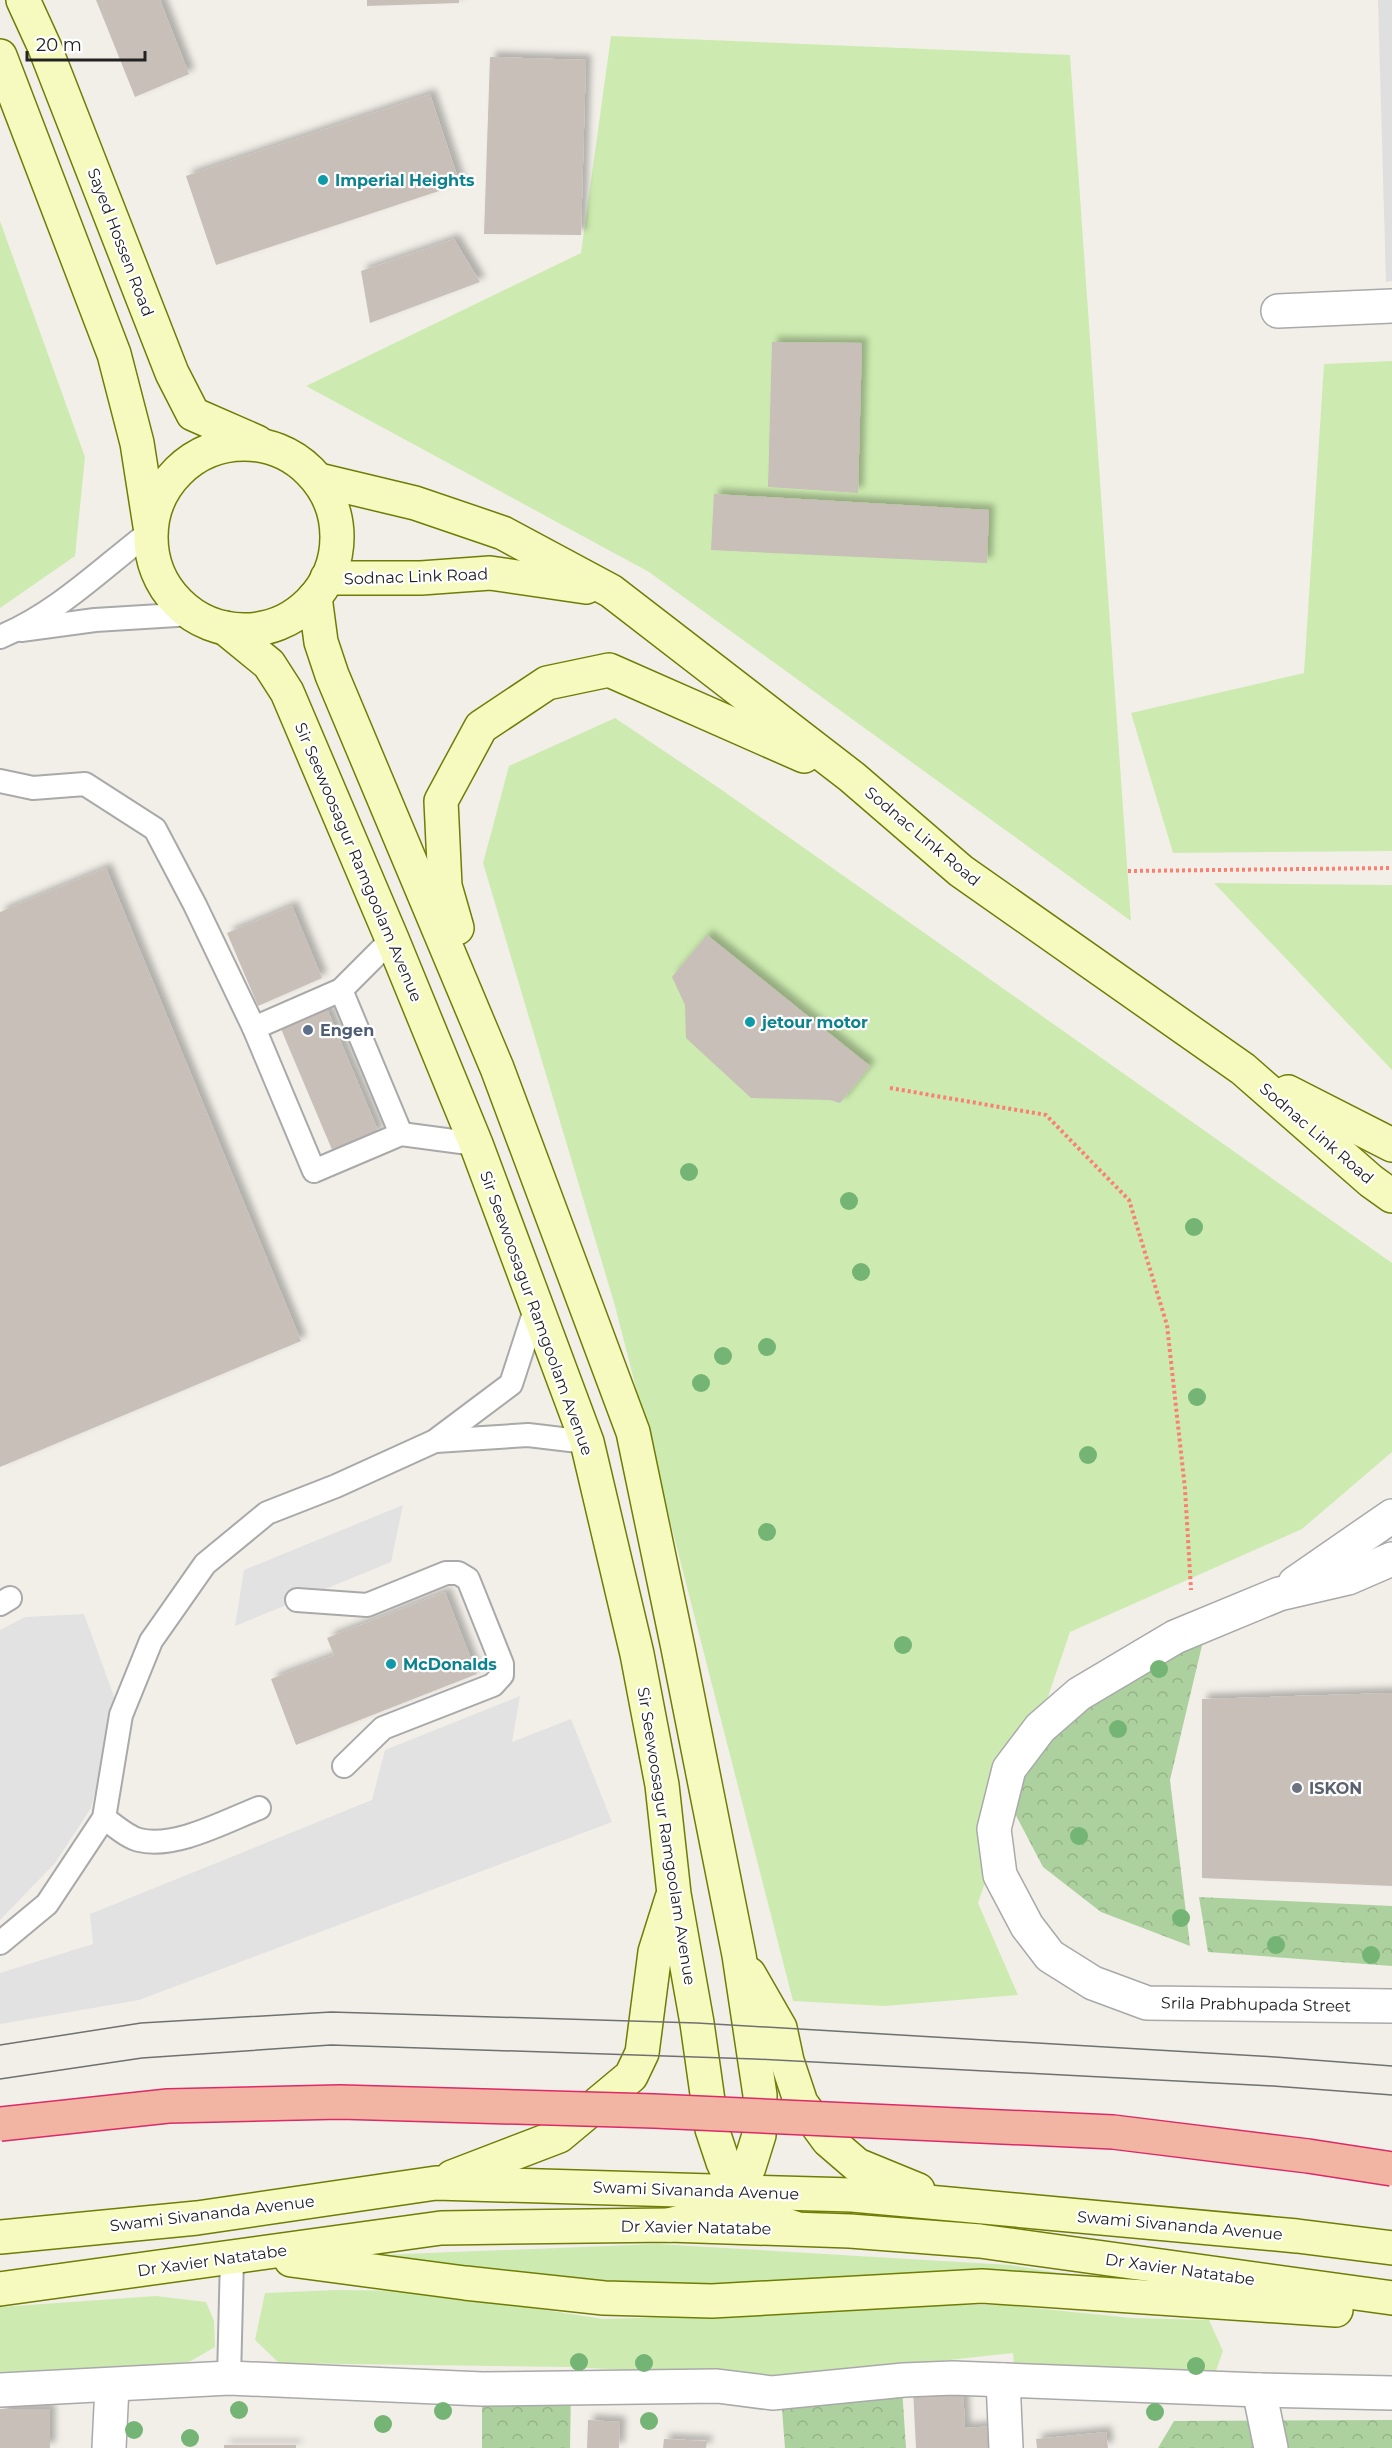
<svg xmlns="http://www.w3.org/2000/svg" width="1392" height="2448" viewBox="0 0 1392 2448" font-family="Montserrat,sans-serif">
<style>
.residential{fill:#e0dfdf}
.grass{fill:#cdebb0}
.forest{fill:url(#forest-crowns)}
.parking{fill:#e2e2e2}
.building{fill:#c7bfb8;filter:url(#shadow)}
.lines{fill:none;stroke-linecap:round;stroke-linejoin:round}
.service-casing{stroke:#a9a9a9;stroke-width:26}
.minor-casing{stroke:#a9a9a9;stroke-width:36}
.secondary-casing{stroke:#707d05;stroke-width:36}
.path{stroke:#fa8072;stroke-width:4;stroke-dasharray:3 3;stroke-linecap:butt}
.service{stroke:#fff;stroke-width:22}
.minor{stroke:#fff;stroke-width:33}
.secondary{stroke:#f7fabf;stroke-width:33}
.tram{stroke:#707070;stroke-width:1.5}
.trunk-bridge-casing{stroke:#dc2a67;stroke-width:36;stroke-linecap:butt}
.trunk-bridge{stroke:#f2b4a3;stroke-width:33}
.tree{fill:#74b475}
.culture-dot{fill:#0f9aa8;stroke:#fff;stroke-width:2}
.service-dot{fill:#5c6f8a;stroke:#fff;stroke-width:2}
.worship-dot{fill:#6b7280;stroke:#fff;stroke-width:2}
.labels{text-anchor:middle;stroke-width:4.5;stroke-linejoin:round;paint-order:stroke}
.culture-label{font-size:16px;font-weight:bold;fill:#0d838f;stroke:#fff;text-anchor:start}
.street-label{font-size:16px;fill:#222;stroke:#fff}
.service-label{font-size:16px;font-weight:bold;fill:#4e5e75;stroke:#fff;text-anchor:start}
.worship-label{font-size:16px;font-weight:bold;fill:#5b616d;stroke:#fff;text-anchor:start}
</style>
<defs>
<pattern id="forest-crowns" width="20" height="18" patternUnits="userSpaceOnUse" patternTransform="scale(1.5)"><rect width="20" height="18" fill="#add19e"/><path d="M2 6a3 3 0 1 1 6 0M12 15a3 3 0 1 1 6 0" fill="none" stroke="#95b388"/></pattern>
<filter id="shadow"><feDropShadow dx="5.5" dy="-5.5" stdDeviation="3" flood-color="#0004"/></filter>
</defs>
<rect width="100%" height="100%" fill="#f2efe9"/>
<path class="residential" d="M 1378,0 L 1392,0 L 1392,281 L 1386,282 Z"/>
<g class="grass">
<path d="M 611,36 L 1070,55 L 1131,921 L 649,572 L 306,386 L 581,253 Z"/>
<path d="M 0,221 L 85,457 L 75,556 L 0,608 Z"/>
<path d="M 1392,361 L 1392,851 L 1173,853 L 1131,713 L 1304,673 L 1324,364 Z"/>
<path d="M 615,718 L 719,788 L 1392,1263 L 1392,1452 L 1302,1529 L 1070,1632 L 978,1903 L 1018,1995 L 885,2006 L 793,2001 L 615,1306 L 483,863 L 509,766 Z"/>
<path d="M 1214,883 L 1392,885 L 1392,1070 Z"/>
<path d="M 657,2244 L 1010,2265 L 1084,2277 L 981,2274 L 875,2275 L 786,2290 L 691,2290 L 329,2257 Z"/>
<path d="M 335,2290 L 423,2291 L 603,2319 L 744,2315 L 845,2305 L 1005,2305 L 1132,2318 L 1209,2320 L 1223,2351 L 1212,2382 L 1015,2381 L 1013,2353 L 848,2371 L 751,2376 L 568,2367 L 279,2363 L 255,2340 L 265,2293 Z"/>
<path d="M 156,2296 L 206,2302 L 214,2321 L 215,2347 L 189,2362 L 133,2367 L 0,2372 L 0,2307 Z"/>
</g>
<g class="forest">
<path d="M 1204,1637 L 1170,1780 L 1190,1946 L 1101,1912 L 1043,1867 L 1010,1804 L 1055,1724 Z"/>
<path d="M 1199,1897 L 1392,1906 L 1392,1966 L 1208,1952 Z"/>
<path d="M 902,2388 L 906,2448 L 785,2448 L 781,2397 Z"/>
<path d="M 482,2389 L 571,2390 L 570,2448 L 482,2448 Z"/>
<path d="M 1392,2420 L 1392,2448 L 1158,2448 L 1174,2421 Z"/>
</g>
<g class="parking">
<path d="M 403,1505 L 391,1562 L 235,1626 L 244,1570 Z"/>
<path d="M 84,1614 L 116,1702 L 91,1808 L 55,1863 L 0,1920 L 0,1630 L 25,1617 Z"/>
<path d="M 520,1696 L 512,1742 L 571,1719 L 612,1822 L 139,2000 L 0,2024 L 0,1973 L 93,1944 L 90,1914 L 372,1800 L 385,1750 Z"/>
</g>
<g class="building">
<path d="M 96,0 L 160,0 L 189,74 L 135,97 Z"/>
<path d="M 367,0 L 459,0 L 459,3 L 367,6 Z"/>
<path d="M 490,57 L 586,60 L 581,235 L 484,234 Z"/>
<path d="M 430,94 L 460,184 L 216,265 L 186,176 Z"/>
<path d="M 454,239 L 480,282 L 370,323 L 361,271 Z"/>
<path d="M 772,342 L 862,343 L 858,493 L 768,487 Z"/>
<path d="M 714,494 L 989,510 L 987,563 L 711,550 Z"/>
<path d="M 106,868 L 301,1341 L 0,1467 L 0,912 Z"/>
<path d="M 292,906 L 322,978 L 258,1006 L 227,933 Z"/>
<path d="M 707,935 L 870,1066 L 840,1103 L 830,1100 L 751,1098 L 686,1038 L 685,1005 L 672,977 Z"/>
<path d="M 327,1009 L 379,1133 L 333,1152 L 281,1029 Z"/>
<path d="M 445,1592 L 477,1674 L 296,1745 L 271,1679 L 334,1655 L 327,1638 Z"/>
<path d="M 1392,1693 L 1392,1886 L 1202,1878 L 1202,1699 Z"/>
<path d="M 963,2387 L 965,2428 L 996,2426 L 997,2448 L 916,2448 L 913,2389 Z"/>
<rect x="0" y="2409" width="50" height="39"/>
<path d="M 588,2420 L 620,2422 L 619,2448 L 587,2448 Z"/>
<path d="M 1106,2432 L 1108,2448 L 1037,2448 L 1036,2439 Z"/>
<path d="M 664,2439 L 707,2441 L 706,2448 L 663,2448 Z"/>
<rect x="224" y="2445" width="72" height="3"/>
</g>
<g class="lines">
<g class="service-casing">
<g id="service">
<path d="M 21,630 L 95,620 L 193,614"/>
<path d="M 0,637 C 58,613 102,568 151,531"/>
<path d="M 0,781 L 33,788 L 85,784 L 155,829 L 195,905 L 254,1028 L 341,990 L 392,939"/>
<path d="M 341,990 L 401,1134"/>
<path d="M 254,1028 L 314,1171 L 401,1134 L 476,1144"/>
<path d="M 436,1441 L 528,1435 L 587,1442"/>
<path d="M 297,1600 L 367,1605 L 446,1573 L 458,1573 L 468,1579 L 502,1664 L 502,1675 L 493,1685 L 383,1728 L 344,1766"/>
<path d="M 0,1604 L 10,1598"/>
<path d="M 104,1818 C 114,1825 127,1837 139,1840 C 175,1849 226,1821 259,1808"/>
<path d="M 0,1943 L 47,1904 L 104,1818 L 121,1715 L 151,1641 L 205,1564 L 267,1513 L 336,1486 L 435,1441 L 511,1384 L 536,1307"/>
<path d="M 229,2378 L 232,2258"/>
</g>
</g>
<g class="minor-casing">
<g id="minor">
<path d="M 1278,311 L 1392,306"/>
<path d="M 1392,1559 L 1348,1578 L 1279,1594 L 1175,1637 L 1079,1694 L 1040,1728 L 1009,1769 L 994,1829 L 1000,1875 L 1027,1926 L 1050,1956 L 1093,1983 L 1147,2003 L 1392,2006"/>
<path d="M 1295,1583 L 1392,1516"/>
<path d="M 1003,2380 L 1006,2448"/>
<path d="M 0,2390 L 229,2378 L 482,2389 L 717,2386 L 772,2393 L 904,2380 L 953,2378 L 1259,2390 L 1392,2393"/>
<path d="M 1259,2390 L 1271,2448"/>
<path d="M 109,2448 L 112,2386"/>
</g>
</g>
<g class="secondary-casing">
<g id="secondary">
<path d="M 23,0 L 45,48 L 172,373 L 193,414 L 257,442"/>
<path d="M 0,56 L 114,354 L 137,443 L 150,526"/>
<circle cx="244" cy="537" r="93"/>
<path d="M 319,480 L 415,503 L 503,533 L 611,591 L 852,777 L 961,871 L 1243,1069 L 1371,1181 L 1392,1196"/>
<path d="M 327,578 L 421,578 L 490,573 L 586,587"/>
<path d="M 315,597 L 321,642 L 332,675 L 497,1068 L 633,1432 L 678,1648 L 739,1955 L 760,2095 L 759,2135 L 749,2167 L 737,2192 L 720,2206 L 700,2217 L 669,2225"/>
<path d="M 225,628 L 269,664 L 287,692 L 392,939 L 476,1144 L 587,1442 L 637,1654 L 662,1785 L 674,1894 L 697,2023 L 712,2129 L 723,2162 L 737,2192 L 752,2209 L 769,2219 L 795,2228"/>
<path d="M 457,928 L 445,886 L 441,801 L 481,727 L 547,683 L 609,670 L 804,756"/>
<path d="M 1288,1092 L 1392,1145"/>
<path d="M 749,1974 L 780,2028 L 787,2061 L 801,2103 L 828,2140 L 857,2165 L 918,2190"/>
<path d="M 452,2177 L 559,2136 L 631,2076 L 642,2053 L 655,1952 L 672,1898"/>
<path d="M 0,2237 L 197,2218 L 436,2183 L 852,2195 L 1297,2236 L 1392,2248"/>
<path d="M 291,2260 L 465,2283 L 604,2298 L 712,2301 L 982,2286 L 1336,2310"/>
<path d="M 0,2289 L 441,2228 L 669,2225 L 850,2231 L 980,2241 L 1392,2298"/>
</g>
</g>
<g class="path">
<path d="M 1128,871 L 1392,868"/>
<path d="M 890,1088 L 1046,1115 L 1129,1200 L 1167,1325 L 1185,1489 L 1191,1590"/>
</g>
<use href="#service" class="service"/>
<use href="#minor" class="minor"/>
<use href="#secondary" class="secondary"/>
<g class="tram">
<path d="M 0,2045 L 141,2023 L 331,2012 L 697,2023 L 1275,2057 L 1392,2066"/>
<path d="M 0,2079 L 142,2058 L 331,2045 L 755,2059 L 1273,2086 L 1392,2095"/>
</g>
<g class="trunk-bridge-casing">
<path id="trunk-bridge" d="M 0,2124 L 168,2106 L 340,2102 L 654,2111 L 1113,2132 L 1308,2156 L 1392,2169"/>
</g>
<use href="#trunk-bridge" class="trunk-bridge"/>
</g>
<g class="tree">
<circle cx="689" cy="1172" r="9"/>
<circle cx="849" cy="1201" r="9"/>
<circle cx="1194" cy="1227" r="9"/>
<circle cx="861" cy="1272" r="9"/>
<circle cx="767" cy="1347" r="9"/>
<circle cx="723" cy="1356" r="9"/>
<circle cx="701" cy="1383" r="9"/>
<circle cx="1197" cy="1397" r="9"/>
<circle cx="1088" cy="1455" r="9"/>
<circle cx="767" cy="1532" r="9"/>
<circle cx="903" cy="1645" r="9"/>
<circle cx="1159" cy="1669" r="9"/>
<circle cx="1118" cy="1729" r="9"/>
<circle cx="1079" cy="1836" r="9"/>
<circle cx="1181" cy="1918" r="9"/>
<circle cx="1276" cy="1945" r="9"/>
<circle cx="1371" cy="1955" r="9"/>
<circle cx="579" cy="2362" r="9"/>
<circle cx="644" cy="2363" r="9"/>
<circle cx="1196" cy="2366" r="9"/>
<circle cx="239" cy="2410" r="9"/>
<circle cx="443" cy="2411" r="9"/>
<circle cx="1155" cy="2412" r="9"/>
<circle cx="649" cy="2421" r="9"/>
<circle cx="383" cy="2424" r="9"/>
<circle cx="134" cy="2430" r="9"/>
<circle cx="190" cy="2438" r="9"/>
</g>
<g class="culture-dot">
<circle cx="323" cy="180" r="6"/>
<circle cx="750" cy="1022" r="6"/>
<circle cx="391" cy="1664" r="6"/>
</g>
<circle class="service-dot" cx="308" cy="1030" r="6"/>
<circle class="worship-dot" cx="1297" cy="1788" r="6"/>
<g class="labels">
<g class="culture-label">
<text x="335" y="186">Imperial Heights</text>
<text x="762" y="1028">jetour motor</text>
<text x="403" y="1670">McDonalds</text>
</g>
<g class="street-label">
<text transform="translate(121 242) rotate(69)" y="6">Sayed Hossen Road</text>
<text transform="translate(416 576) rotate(-2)" y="6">Sodnac Link Road</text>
<text transform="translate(923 836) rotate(40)" y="6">Sodnac Link Road</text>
<text transform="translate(359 862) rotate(67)" y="6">Sir Seewoosagur Ramgoolam Avenue</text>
<text transform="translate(1317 1133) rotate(41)" y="6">Sodnac Link Road</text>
<text transform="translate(537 1313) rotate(70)" y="6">Sir Seewoosagur Ramgoolam Avenue</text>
<text transform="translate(667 1836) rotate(81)" y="6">Sir Seewoosagur Ramgoolam Avenue</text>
<text transform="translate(1256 2004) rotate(1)" y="6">Srila Prabhupada Street</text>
<text transform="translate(696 2190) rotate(2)" y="6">Swami Sivananda Avenue</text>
<text transform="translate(212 2213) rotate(-7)" y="6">Swami Sivananda Avenue</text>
<text transform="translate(1180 2225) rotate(5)" y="6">Swami Sivananda Avenue</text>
<text transform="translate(696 2227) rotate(1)" y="6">Dr Xavier Natatabe</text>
<text transform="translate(212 2260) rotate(-8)" y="6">Dr Xavier Natatabe</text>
<text transform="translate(1180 2269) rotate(8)" y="6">Dr Xavier Natatabe</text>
</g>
<g class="service-label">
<text x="320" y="1036">Engen</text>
</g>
<g class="worship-label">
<text x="1309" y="1794">ISKON</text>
</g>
</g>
<path d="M27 51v9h118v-9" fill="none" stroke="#222222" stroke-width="3"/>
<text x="36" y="51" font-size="18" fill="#222222" stroke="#ffffff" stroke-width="4.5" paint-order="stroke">20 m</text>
</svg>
